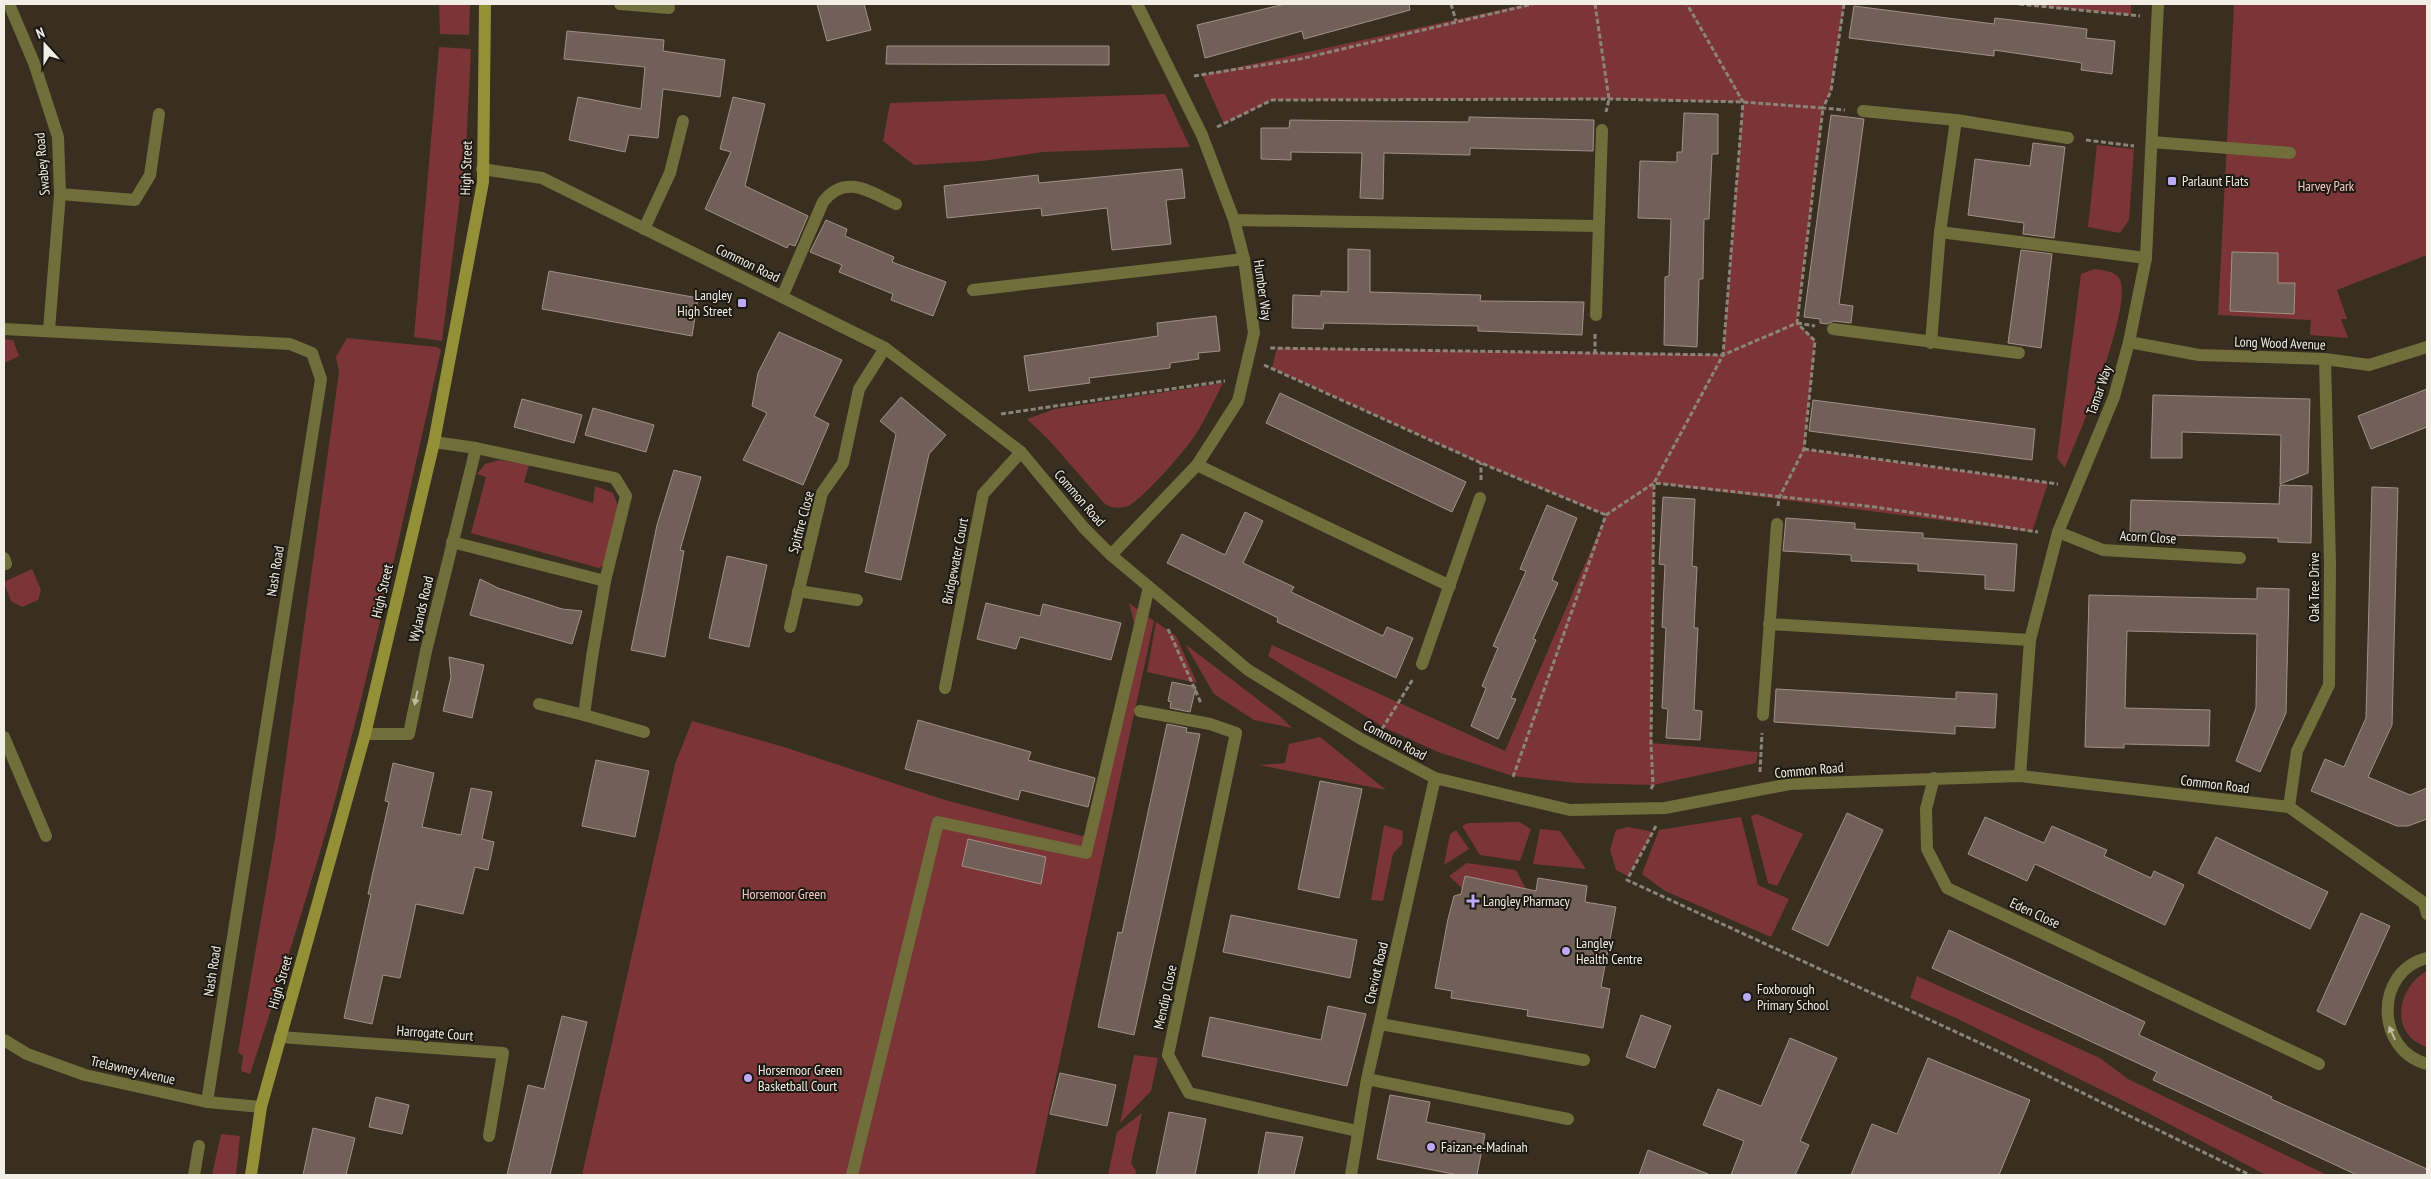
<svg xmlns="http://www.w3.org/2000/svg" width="2431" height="1179" viewBox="0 0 2431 1179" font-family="'PT Sans Narrow',sans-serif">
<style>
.green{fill:#7c3536}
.building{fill:#716057;stroke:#a29086}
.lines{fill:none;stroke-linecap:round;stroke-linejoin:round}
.path{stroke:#8b8478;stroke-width:3;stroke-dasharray:5 2.5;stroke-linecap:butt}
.service{stroke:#706e3a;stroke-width:12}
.minor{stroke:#706e3a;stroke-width:12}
.secondary{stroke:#939038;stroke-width:12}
.oneway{fill:#bfbba1}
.poi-dot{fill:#bda9f5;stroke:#1c1812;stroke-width:2}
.labels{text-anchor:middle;stroke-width:4;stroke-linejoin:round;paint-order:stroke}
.street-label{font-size:14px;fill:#f3eee5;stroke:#1c1812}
.poi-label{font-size:14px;fill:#f3eee5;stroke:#1c1812;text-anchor:start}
.park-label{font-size:14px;fill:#f6c8c5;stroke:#1c1812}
</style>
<rect width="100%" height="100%" fill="#382f21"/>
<g class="green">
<path d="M 439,4 L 470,4 L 469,35 L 440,34 Z"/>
<path d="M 1527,4 L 1844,4 L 1831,91 L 1823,108 L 1797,322 L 1815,341 L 1804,449 L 2048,483 L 2032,532 L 1654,483 L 1651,743 L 1758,752 L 1756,763 L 1653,785 L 1576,783 L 1513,776 L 1438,752 L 1383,727 L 1268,656 L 1272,645 L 1505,751 L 1606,515 L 1481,463 L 1272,368 L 1277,348 L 1723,355 L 1743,102 L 1609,99 L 1272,100 L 1224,124 L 1202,75 Z"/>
<path d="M 2019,4 L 2131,4 L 2131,15 Z"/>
<path d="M 2234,4 L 2427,4 L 2427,255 L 2337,290 L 2347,319 L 2341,319 L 2348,338 L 2310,335 L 2311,320 L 2218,315 Z"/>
<path d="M 439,47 L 471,49 L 466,149 L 442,341 L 414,337 Z"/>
<path d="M 1165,94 L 1190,147 L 1043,152 L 982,161 L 914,165 L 883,141 L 890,103 Z"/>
<path d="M 2097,145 L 2134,149 L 2129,220 L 2120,233 L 2088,227 Z"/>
<path d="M 2094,269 C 2102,270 2114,271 2119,278 C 2135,304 2078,437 2065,468 L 2057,458 L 2081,274 Z"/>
<path d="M 347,338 L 437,347 L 441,350 C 406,506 373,663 330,818 C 305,904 278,989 250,1074 L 241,1071 L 243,1056 L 238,1052 L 275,838 L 339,372 L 336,357 Z"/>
<path d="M 4,339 L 13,340 L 19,356 L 4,363 Z"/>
<path d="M 1223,383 C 1214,401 1206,418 1196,434 C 1185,451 1146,495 1130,505 C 1122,509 1111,509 1104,503 L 1049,440 L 1027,419 L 1055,409 Z"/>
<path d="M 499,460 L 529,465 L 524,482 L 593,503 L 595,486 L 613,493 L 622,517 L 612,560 L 599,568 L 471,533 L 486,477 L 477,474 L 485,464 Z"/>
<path d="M 32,569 L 41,590 L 38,600 L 22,607 L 11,601 L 4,582 Z"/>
<path d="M 1129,603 L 1154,621 L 1035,1175 L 582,1175 L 675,764 L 692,721 L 784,747 L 945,800 L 1082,836 L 1091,831 L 1137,634 Z"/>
<path d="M 1156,622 L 1176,636 L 1197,683 L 1147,672 Z"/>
<path d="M 1185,644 L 1281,717 L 1292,728 L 1254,720 L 1214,694 Z"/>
<path d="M 1320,737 L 1386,790 L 1259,765 L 1285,763 L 1289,744 Z"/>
<path d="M 1757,814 L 1803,834 L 1777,886 L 1768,883 L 1751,816 Z"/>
<path d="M 1741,817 L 1758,885 L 1789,899 L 1771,937 L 1665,891 L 1642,874 L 1659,830 Z"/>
<path d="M 1519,822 L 1531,829 L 1520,861 L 1480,855 L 1462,826 L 1468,823 Z"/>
<path d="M 1384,825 L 1403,831 L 1402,844 L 1393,854 L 1383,901 L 1371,900 Z"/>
<path d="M 1628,827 L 1653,832 L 1628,876 L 1616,870 L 1610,850 L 1616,830 Z"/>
<path d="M 1540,829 L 1560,831 L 1586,869 L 1533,864 Z"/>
<path d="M 1456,830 L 1469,849 L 1444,865 L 1450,834 Z"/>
<path d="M 1467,863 L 1516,870 L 1526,889 L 1465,876 L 1462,888 L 1449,876 Z"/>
<path d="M 2427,971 L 2427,1047 C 2389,1035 2396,988 2427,971 Z"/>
<path d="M 1917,976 L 2100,1058 L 2128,1079 L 2327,1175 L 2266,1175 L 2150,1114 L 1956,1018 L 1910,998 Z"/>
<path d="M 1134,1055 L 1158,1058 L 1151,1091 L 1120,1123 Z"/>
<path d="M 1142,1113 L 1131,1163 L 1136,1171 L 1135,1175 L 1108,1175 L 1117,1132 Z"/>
<path d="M 221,1134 L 240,1136 L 236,1175 L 212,1175 Z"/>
</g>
<g class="building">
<path d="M 817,4 L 864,4 L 871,30 L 827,41 Z"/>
<path d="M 1285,4 L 1409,4 L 1410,10 L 1304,39 L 1302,31 L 1205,58 L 1197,25 Z"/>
<path d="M 1854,6 L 1994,24 L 1995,18 L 2087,29 L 2086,38 L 2115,41 L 2112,74 L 2081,70 L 2082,63 L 1994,50 L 1994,56 L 1849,38 Z"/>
<path d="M 567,31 L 664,40 L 663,51 L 725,60 L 720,97 L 663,89 L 658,138 L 629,135 L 625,152 L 569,140 L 578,97 L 641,109 L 645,67 L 564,59 Z"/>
<path d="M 887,46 L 1109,46 L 1109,65 L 886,64 Z"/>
<path d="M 733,97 L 765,104 L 745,186 L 808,216 L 795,246 L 789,244 L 787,248 L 705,209 L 731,152 L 720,149 Z"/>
<path d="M 1684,113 L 1718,114 L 1718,154 L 1712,154 L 1709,219 L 1704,219 L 1703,279 L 1699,279 L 1697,347 L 1664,345 L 1665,277 L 1669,276 L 1671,219 L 1638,218 L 1640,161 L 1677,162 L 1677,152 L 1682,152 Z"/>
<path d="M 1831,115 L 1864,119 L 1839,304 L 1853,306 L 1851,323 L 1834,321 L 1827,324 L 1820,323 L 1820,319 L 1804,317 Z"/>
<path d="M 1469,117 L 1594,120 L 1593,151 L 1470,148 L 1470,155 L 1384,153 L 1383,199 L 1360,198 L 1362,153 L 1291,152 L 1291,160 L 1261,159 L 1261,128 L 1289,128 L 1290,120 L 1469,122 Z"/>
<path d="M 2033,143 L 2065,147 L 2054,238 L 2023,234 L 2024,223 L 1968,215 L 1975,159 L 2030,166 Z"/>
<path d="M 1182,169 L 1185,198 L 1166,200 L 1171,244 L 1112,250 L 1107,208 L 1042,216 L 1041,208 L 947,218 L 944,186 L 1038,175 L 1039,183 Z"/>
<path d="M 826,220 L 847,229 L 845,236 L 894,257 L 892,262 L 946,282 L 933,316 L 891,300 L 893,294 L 839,272 L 842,265 L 810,252 Z"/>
<path d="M 1348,249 L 1370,250 L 1370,292 L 1481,295 L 1480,301 L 1584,302 L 1582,335 L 1478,331 L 1478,326 L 1324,323 L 1323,329 L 1292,328 L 1293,295 L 1321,296 L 1321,291 L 1348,292 Z"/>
<path d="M 2021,250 L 2052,254 L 2041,348 L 2008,343 Z"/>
<path d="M 2232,252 L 2278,253 L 2278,283 L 2295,283 L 2294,314 L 2230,311 Z"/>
<path d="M 549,271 L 698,298 L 692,336 L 542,309 Z"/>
<path d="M 1216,316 L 1220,351 L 1198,353 L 1199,359 L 1170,363 L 1170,368 L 1089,378 L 1090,383 L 1029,391 L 1024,356 L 1158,336 L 1157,323 Z"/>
<path d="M 779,332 L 842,360 L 814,416 L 829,424 L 803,485 L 743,460 L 767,413 L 752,406 L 758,373 Z"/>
<path d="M 2427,389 L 2427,427 L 2371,449 L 2358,416 Z"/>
<path d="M 1280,393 L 1466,482 L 1452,512 L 1266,423 Z"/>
<path d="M 2153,395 L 2310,399 L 2308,473 L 2280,484 L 2281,435 L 2182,432 L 2182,458 L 2151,458 Z"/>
<path d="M 901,397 L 946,435 L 929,454 L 901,580 L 865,572 L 896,434 L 880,421 Z"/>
<path d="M 522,399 L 582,415 L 574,443 L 514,427 Z"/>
<path d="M 1813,400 L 2035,429 L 2032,460 L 1809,431 Z"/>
<path d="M 593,408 L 654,425 L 646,452 L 585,435 Z"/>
<path d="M 674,470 L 701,477 L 680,550 L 684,551 L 665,657 L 631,650 L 657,525 Z"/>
<path d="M 2280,485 L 2312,486 L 2311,543 L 2278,542 L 2278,538 L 2130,534 L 2131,500 L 2279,504 Z"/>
<path d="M 2372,487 L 2398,488 L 2392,725 L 2368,777 L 2410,795 L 2427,788 L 2427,819 L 2408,826 L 2397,826 L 2311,791 L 2325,759 L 2344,767 L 2366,718 Z"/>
<path d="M 1663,497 L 1695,499 L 1692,566 L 1697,567 L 1694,628 L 1698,628 L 1694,710 L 1702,711 L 1700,740 L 1666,738 L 1668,709 L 1662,708 L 1666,628 L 1662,627 L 1665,565 L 1659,564 Z"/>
<path d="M 1547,505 L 1577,518 L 1552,580 L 1558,583 L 1533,639 L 1536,640 L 1511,698 L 1516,699 L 1498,739 L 1471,726 L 1486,688 L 1482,686 L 1498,648 L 1493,646 L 1526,571 L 1520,569 Z"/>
<path d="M 1245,512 L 1263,521 L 1243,563 L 1294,587 L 1291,592 L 1383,636 L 1387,627 L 1413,638 L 1396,678 L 1277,622 L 1278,618 L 1167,563 L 1182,534 L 1225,555 Z"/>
<path d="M 1786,518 L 1855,523 L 1855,529 L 1923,533 L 1923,538 L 2017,544 L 2014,591 L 1985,589 L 1985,575 L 1918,571 L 1918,564 L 1851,561 L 1851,555 L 1783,551 Z"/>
<path d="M 727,556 L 767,565 L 749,647 L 709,638 Z"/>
<path d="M 480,579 L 498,588 L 562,609 L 582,611 L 572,644 L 470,615 Z"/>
<path d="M 2257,588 L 2289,589 L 2286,713 L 2260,772 L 2236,761 L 2256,708 L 2257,634 L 2127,631 L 2125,708 L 2210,710 L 2209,746 L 2124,744 L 2124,748 L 2085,747 L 2089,595 L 2257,599 Z"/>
<path d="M 986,603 L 1040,616 L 1043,604 L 1121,623 L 1111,660 L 1020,637 L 1016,649 L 977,639 Z"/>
<path d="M 449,657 L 484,665 L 472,718 L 443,711 L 451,677 Z"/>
<path d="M 1172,682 L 1196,687 L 1190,712 L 1170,708 L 1171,702 L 1168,701 Z"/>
<path d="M 1776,689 L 1956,699 L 1956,692 L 1997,694 L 1995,728 L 1955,726 L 1955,734 L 1774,722 Z"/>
<path d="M 918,720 L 1031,752 L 1028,760 L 1095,778 L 1088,807 L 1021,790 L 1018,800 L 905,769 Z"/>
<path d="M 1167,724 L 1187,728 L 1186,732 L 1200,734 L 1134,1035 L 1098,1027 L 1118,932 L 1122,933 Z"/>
<path d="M 596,760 L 649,771 L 635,837 L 582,826 Z"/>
<path d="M 393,763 L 434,773 L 422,827 L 461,835 L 471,788 L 492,792 L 482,839 L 494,842 L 488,870 L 475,867 L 463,914 L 416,904 L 400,978 L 383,975 L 372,1024 L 344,1018 L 371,894 L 368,894 L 389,802 L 385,801 Z"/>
<path d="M 1320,781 L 1362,789 L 1339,898 L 1298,889 Z"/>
<path d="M 1847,813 L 1883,830 L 1828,946 L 1792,929 Z"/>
<path d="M 1985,817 L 2044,843 L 2052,826 L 2107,850 L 2104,856 L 2151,878 L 2154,871 L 2184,885 L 2165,925 L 2035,864 L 2027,881 L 1968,854 Z"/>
<path d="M 2216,837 L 2328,892 L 2310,929 L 2198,873 Z"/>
<path d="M 968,839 L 1046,857 L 1041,884 L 962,866 Z"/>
<path d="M 1465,876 L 1536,891 L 1538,878 L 1587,886 L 1585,902 L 1616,907 L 1601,987 L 1610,989 L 1603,1028 L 1527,1016 L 1528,1010 L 1451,998 L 1452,991 L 1435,988 L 1448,919 L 1454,896 L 1461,894 Z"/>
<path d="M 2361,913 L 2390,926 L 2345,1025 L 2317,1011 Z"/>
<path d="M 1231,915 L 1357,940 L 1350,978 L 1223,952 Z"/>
<path d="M 1949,930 L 2145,1022 L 2139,1035 L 2272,1097 L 2271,1099 L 2427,1169 L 2427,1175 L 2357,1175 L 2153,1080 L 2157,1072 L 1932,968 Z"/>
<path d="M 1328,1006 L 1366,1014 L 1347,1086 L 1202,1056 L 1210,1017 L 1321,1040 Z"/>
<path d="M 1641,1015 L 1671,1026 L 1655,1068 L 1626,1057 Z"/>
<path d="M 562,1016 L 587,1022 L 550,1175 L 507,1175 L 528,1085 L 544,1089 Z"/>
<path d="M 1790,1038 L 1837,1058 L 1800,1141 L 1809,1145 L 1795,1175 L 1731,1175 L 1744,1141 L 1703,1125 L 1718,1089 L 1761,1106 Z"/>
<path d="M 1928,1058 L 2030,1100 L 1999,1175 L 1851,1175 L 1872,1124 L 1897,1134 Z"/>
<path d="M 1060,1073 L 1116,1085 L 1107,1126 L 1050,1114 Z"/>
<path d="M 1390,1095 L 1430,1102 L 1426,1122 L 1485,1134 L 1477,1175 L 1458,1175 L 1377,1159 Z"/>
<path d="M 376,1097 L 409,1105 L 402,1134 L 369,1127 Z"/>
<path d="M 1169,1112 L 1206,1119 L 1195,1175 L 1156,1175 Z"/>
<path d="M 313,1128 L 355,1138 L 346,1175 L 303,1175 Z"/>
<path d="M 1266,1132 L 1303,1137 L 1294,1175 L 1258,1175 Z"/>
<path d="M 1648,1150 L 1708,1174 L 1708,1175 L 1639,1175 Z"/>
</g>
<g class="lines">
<g class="path">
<path d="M 1451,4 L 1456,21"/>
<path d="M 1595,4 L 1609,99 L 1606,112"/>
<path d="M 1844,4 L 1831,91 L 1823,108 L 1845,110"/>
<path d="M 2019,4 L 2140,16"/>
<path d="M 1194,76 L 1300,59 L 1533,4"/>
<path d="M 1217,127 L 1272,100 L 1609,99 L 1743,102 L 1823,108 L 1797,323 L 1723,355 L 1268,348"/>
<path d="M 2086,140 L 2134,146"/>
<path d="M 1797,323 L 1815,326"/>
<path d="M 1595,354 L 1595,334"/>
<path d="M 1264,365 L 1481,463 L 1606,515"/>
<path d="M 1001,414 L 1225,381"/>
<path d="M 1804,449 L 2058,484"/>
<path d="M 1481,480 L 1481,463"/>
<path d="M 1778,506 L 1779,498 L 1804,449 L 1815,341 L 1797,323"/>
<path d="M 1168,629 L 1201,703"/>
<path d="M 1382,729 L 1413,679"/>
<path d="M 1760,772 L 1762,733"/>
<path d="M 1513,777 L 1606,515 L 1654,483 L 1875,507 L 2038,532"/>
<path d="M 1651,789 L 1653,785 L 1651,744 L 1654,483 L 1723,355 L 1743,102 L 1687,4"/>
<path d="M 1656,826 L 1627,880 L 1995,1050 L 2250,1175"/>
</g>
<g class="service">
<path d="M 2152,142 L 2290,153"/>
<path d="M 782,297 L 823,202 C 845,173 870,192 896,204"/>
<path d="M 592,657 L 584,715 L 644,732"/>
<path d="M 539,704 L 584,715"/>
<path d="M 1140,711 L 1210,724 L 1236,733"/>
<path d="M 4,737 L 46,836"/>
<path d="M 1380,1024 L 1584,1060"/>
<path d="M 1367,1079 L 1568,1119"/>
<path d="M 852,1175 L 938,822 L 1086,853 L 1149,587"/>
</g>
<g class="minor">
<path d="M 9,4 L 34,63 L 58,137 L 60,194 L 49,330"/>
<path d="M 620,4 L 669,8"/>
<path d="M 1863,111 L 1956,120 L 2068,138"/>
<path d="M 482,169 L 542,178 L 885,348 L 1021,452 L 1084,528 L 1111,555 L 1248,670 L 1361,739 L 1435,778 L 1570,810 L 1665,808 L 1790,784 L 2020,776 L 2289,807 L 2424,903 L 2427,914"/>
<path d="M 60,194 L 135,200 L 150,175 L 159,114"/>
<path d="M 1234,220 L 1598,226"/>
<path d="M 644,229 L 670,173 L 683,121"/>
<path d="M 1940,232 L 2146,258"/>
<path d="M 973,290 L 1244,259"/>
<path d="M 1596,315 L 1602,130"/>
<path d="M 4,329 L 290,344 L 312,353 L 321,379 L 207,1102"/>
<path d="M 1833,329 L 2019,353"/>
<path d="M 2129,342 L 2199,355 L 2325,359 L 2369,365 L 2427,347"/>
<path d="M 1931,343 L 1940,232 L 1956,120"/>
<path d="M 434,442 L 476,448 L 615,478 L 626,496 L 605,581 L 592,657"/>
<path d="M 1197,465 L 1450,586"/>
<path d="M 2058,532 L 2103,550 L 2240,558"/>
<path d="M 452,542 L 605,581"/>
<path d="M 1111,555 L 1197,465 L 1238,401 L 1254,333 L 1244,259 L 1234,220 L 1202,135 L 1137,4"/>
<path d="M 4,558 L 6,564"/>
<path d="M 798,591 L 857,600"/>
<path d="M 1769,624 L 2030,640"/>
<path d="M 790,627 L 822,493 L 843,463 L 859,389 L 885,348"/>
<path d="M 1422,664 L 1480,498"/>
<path d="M 945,688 L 983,494 L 1021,452"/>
<path d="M 1763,715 L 1777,524"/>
<path d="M 1236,733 L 1168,1055 L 1189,1093 L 1357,1131"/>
<path d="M 365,734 L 409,734 L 426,651 L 476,448"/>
<path d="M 2020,776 L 2030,640 L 2058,532 L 2114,397 L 2129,342 L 2146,258 L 2158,4"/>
<path d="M 1934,778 L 1926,809 L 1927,849 L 1947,888 L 2319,1064"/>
<path d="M 2289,807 L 2297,751 L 2329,685 L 2330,564 L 2325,359"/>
<path d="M 2427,958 C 2374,971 2375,1050 2427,1064"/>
<path d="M 280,1037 L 503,1053 L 489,1136"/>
<path d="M 4,1040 L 27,1054 L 85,1075 L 207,1102 L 261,1107"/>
<path d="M 194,1175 L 199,1146"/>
<path d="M 1351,1175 L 1367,1079 L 1435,778"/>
</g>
<path class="secondary" d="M 251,1175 L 261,1107 L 365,734 L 434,442 L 483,182 L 485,4"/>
</g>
<defs><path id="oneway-solid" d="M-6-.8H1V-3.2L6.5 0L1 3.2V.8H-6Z" transform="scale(1.25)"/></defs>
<g class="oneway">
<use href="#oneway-solid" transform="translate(416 698) rotate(102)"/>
<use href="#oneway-solid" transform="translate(2392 1033) rotate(-114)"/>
</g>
<g class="poi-dot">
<rect x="2167" y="176" width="10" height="10" rx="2.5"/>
<rect x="737" y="298" width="10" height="10" rx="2.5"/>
<path d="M1470.5 893.5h5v5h5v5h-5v5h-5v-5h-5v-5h5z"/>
<circle cx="1566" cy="951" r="5"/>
<circle cx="1747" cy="997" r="5"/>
<circle cx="748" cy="1078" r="5"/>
<circle cx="1431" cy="1147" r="5"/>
</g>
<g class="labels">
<g class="street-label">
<text transform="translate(42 164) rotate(-95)" y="5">Swabey Road</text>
<text transform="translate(466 168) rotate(-88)" y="5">High Street</text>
<text transform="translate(748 263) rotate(26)" y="5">Common Road</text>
<text transform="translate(1263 290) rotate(82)" y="5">Humber Way</text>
<text transform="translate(2280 343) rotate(2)" y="5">Long Wood Avenue</text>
<text transform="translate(2099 390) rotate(-71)" y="5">Tamar Way</text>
<text transform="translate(1080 498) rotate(49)" y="5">Common Road</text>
<text transform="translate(801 522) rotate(-75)" y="5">Spitfire Close</text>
<text transform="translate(2148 537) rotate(3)" y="5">Acorn Close</text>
<text transform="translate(955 561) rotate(-79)" y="5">Bridgewater Court</text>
<text transform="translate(275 571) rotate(-81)" y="5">Nash Road</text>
<text transform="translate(2314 587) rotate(-90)" y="5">Oak Tree Drive</text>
<text transform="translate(382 591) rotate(-77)" y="5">High Street</text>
<text transform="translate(421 609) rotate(-77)" y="5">Wylands Road</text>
<text transform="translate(1395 740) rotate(28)" y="5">Common Road</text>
<text transform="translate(1809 770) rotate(-5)" y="5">Common Road</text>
<text transform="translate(2215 784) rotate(7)" y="5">Common Road</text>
<text transform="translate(2035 913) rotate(25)" y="5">Eden Close</text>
<text transform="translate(212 971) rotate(-81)" y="5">Nash Road</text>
<text transform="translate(1376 973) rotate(-77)" y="5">Cheviot Road</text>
<text transform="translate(280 982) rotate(-74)" y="5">High Street</text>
<text transform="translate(1165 997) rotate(-78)" y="5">Mendip Close</text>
<text transform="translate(435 1033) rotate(4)" y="5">Harrogate Court</text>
<text transform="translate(133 1070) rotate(13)" y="5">Trelawney Avenue</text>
</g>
<g class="poi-label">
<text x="2182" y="186">Parlaunt Flats</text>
<text x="732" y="300" text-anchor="end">Langley<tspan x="732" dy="16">High Street</tspan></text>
<text x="1483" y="906">Langley Pharmacy</text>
<text x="1576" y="948">Langley<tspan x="1576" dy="16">Health Centre</tspan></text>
<text x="1757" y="994">Foxborough<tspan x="1757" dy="16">Primary School</tspan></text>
<text x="758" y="1075">Horsemoor Green<tspan x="758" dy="16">Basketball Court</tspan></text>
<text x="1441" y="1152">Faizan-e-Madinah</text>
</g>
<g class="park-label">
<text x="2326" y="191">Harvey Park</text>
<text x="784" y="899">Horsemoor Green</text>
</g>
</g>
<rect width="2431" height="1179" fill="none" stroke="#f3eee5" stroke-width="10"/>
<g transform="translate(45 45) rotate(339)" stroke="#1c1812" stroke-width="4" paint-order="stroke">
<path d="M0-4L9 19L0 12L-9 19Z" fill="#f3eee5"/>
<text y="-8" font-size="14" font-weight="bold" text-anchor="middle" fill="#f3eee5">N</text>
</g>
</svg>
